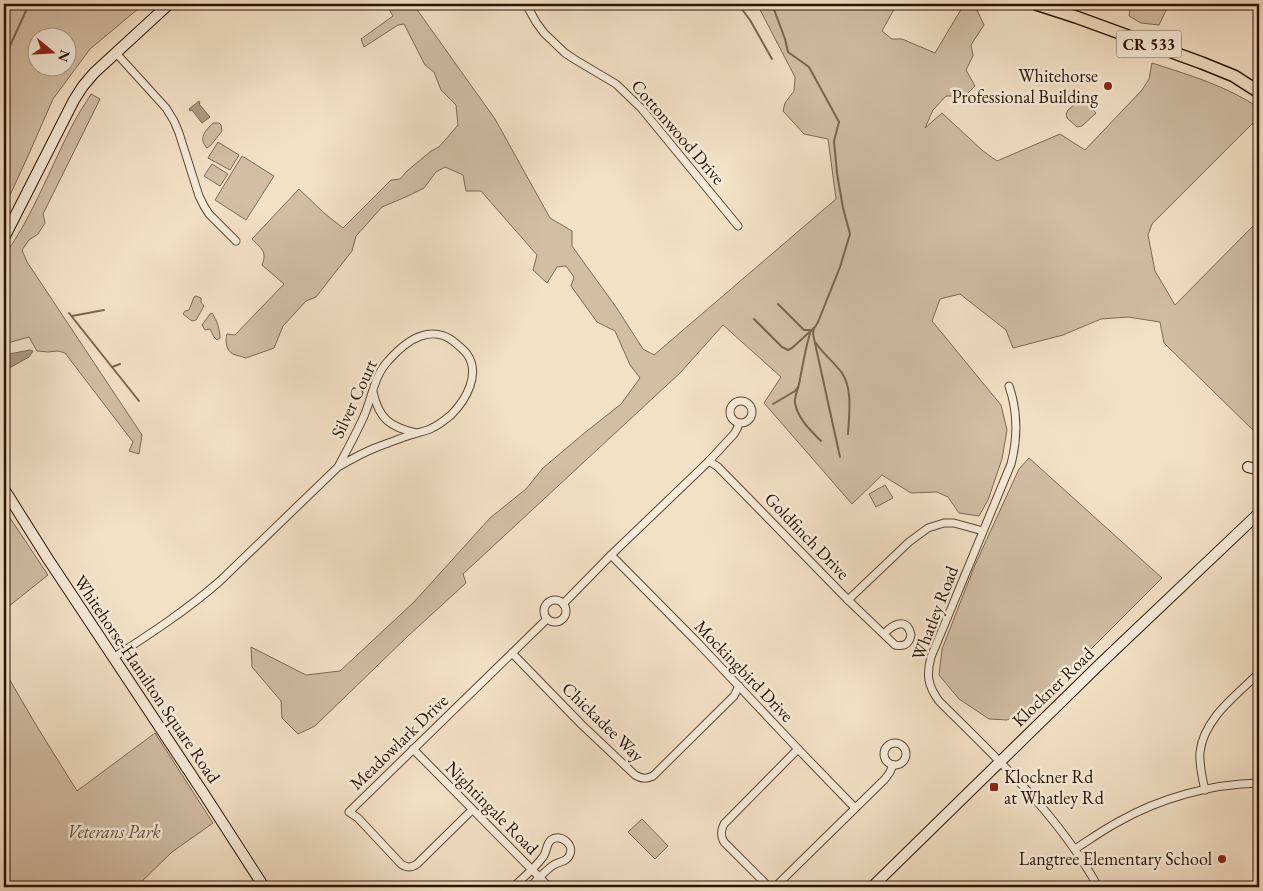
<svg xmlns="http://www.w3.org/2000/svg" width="1263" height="891" viewBox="0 0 1263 891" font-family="'EB Garamond',serif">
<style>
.green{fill:#d1bea5;stroke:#7e6854;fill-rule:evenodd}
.water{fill:#af9b84;stroke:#7a6550}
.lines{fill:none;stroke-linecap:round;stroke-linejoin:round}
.stream{stroke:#7a6550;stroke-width:2}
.street-casing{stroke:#5c4634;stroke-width:9}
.secondary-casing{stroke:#2a1303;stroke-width:12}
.primary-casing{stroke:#2a1303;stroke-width:14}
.street{stroke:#f7ecda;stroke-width:7}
.secondary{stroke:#f7ecda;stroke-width:10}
.primary{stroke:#f3e1c6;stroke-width:11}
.poi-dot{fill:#8f2418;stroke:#f7ecda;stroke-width:2}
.labels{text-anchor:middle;stroke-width:5;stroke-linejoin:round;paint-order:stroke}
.shield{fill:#f7ecda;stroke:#685444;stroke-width:1}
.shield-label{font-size:16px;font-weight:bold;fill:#2a1303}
.poi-label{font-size:18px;fill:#2a1303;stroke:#f7ecda;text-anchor:end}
.street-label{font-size:18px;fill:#2a1303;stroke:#f7ecda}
.park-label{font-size:18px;font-style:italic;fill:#644f3c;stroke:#f7ecda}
</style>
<rect width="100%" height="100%" fill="#f3e1c6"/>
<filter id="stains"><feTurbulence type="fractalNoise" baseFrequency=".004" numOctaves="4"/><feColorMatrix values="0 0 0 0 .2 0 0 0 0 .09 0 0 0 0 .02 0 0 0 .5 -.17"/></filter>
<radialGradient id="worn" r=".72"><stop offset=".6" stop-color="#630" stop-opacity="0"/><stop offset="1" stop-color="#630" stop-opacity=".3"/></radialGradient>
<g class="green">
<path d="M 4,4 L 144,4 L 90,49 L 53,99 L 28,156 L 4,208 ZM 38,38 L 68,38 L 68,68 L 38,68 Z"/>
<path d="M 386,4 L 415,4 L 418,11 L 495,119 L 550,218 L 572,231 L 572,246 L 616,307 L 643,349 L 654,355 L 836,199 L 828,139 L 804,134 L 783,111 L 785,103 L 794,91 L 795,77 L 757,4 L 897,4 L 882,31 L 892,39 L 902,39 L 935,53 L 963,6 L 977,10 L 984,25 L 971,45 L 973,56 L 966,70 L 975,86 L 965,96 L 946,96 L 933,110 L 925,128 L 942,113 L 983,151 L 997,161 L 1060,134 L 1085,150 L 1142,90 L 1149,79 L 1152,63 C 1189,75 1227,86 1259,108 L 1259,117 L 1152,224 L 1148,235 L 1155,271 L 1175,305 L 1259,220 L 1259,436 L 1164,343 L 1160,322 L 1128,317 L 1101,319 L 1063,335 L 1013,348 L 1006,330 L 960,294 L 940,299 L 932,321 L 1001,405 L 1007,430 L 1002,459 L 988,500 L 979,516 L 959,513 L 948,497 L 937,492 L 911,493 L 882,475 L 852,504 L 764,403 L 781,377 L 723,325 L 680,373 L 463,574 L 466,583 L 408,636 L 315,726 L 298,734 L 282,718 L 281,701 L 252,667 L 251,647 L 306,675 L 340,671 L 414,602 L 490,518 L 526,489 L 543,468 L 582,435 L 621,404 L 640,378 L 630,365 L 615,331 L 597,322 L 571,286 L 574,277 L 566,266 L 557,267 L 547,283 L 533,270 L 537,255 L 481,191 L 466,191 L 463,175 L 445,167 L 436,172 L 424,188 L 408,196 L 382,207 L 356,236 L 352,251 L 316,297 L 306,301 L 283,326 L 274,348 L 246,358 C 241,356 237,356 233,354 C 226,351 225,340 227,334 L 235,335 L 284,284 L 262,265 C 268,251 260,248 252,239 L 299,189 L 324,213 L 343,228 L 391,180 L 400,179 L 407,171 L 431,151 L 439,147 L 458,125 L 456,105 L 441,90 L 434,72 L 425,65 L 404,24 L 398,25 L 364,47 L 361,39 L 393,16 Z"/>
<path d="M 1131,4 L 1169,4 L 1159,25 L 1141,23 L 1129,16 Z"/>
<path d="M 91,94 L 100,99 L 43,214 L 45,223 L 38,234 L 29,240 L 22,250 L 27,262 L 142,435 L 139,454 L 129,451 L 133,442 L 65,353 L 58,351 L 48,352 L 37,351 L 29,337 L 4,344 L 4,256 C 33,216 50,168 73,124 C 78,114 85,104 91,94 Z"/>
<path d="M 1082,98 L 1096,113 L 1082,126 L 1077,127 L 1067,118 L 1066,114 L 1068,110 Z"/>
<path d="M 213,123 L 219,123 L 221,125 L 222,131 L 211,145 L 207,148 C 198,138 205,131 213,123 Z"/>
<path d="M 218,142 L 239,155 L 230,170 L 208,158 Z"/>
<path d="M 242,156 L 274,176 L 246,220 L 215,200 Z"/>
<path d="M 212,164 L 228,174 L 220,186 L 204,176 Z"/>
<path d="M 196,296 L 201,298 L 201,302 L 204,306 L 196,320 L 192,321 L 183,314 L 185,311 L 189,310 L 194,297 Z"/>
<path d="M 212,313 C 217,320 220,330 220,338 L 217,340 L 214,337 L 210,329 L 205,330 L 202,325 L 210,314 Z"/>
<path d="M 1029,458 L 1162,578 L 1034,706 L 1007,720 L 989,719 L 959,699 L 939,675 L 942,649 L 975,565 L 1019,469 Z"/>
<path d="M 885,485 L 893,498 L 876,507 L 869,494 Z"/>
<path d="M 4,509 L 48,575 L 4,610 Z"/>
<path d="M 4,670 L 36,725 L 77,791 L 155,733 L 213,823 L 172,852 L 136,887 L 4,887 Z"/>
<path d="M 642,819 L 668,846 L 655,859 L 628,832 Z"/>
</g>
<g class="water">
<path d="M 199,101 L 200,103 L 199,104 L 210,117 L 202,123 L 192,110 L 190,111 L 189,109 Z"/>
<path d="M 30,350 L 33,351 L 29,357 L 4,371 L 4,355 Z"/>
</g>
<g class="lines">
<g class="stream">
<path d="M 738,4 L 750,20 L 772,59"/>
<path d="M 4,59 L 29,4"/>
<path d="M 778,304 L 804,330 L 811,330 C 805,348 803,366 799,384 C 798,390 794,397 795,403 C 798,419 810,430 821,441"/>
<path d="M 69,313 L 139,401"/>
<path d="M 72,316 L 104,310"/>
<path d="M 754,319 L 782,347 L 788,350 L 792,348 L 815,327 L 818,322 L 840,267 L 850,234 L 843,208 L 837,173 L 834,141 L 839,122 L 809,67 L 788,52 L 785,39 L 772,4"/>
<path d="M 814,328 L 813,334 L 840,457"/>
<path d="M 816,343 C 823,354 834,362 842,373 C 853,389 849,415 848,434"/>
<path d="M 112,367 L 120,364"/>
<path d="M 773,404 L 795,391 L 798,387"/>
</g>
<g class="street-casing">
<g id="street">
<path d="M 526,4 L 536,22 L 544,33 L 565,53 L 574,59 L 616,84 L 641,108 L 738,226"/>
<path d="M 116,53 L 166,108 L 174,121 L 179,133 L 199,196 L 204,206 L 209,214 L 236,241"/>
<path d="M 1009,386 C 1018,412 1018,437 1011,464 L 931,657 C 926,675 928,686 939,701 C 998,760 1058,814 1098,887"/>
<path d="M 373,392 C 379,419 390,427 416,433"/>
<circle cx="741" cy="412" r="11"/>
<path d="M 709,461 L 718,467 L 848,600 L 895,645 C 905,647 909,644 911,635 C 907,616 892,625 884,634"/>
<path d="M 611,555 L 698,643 L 798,749 L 855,808"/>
<path d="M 848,600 L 909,542 L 928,528 L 944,523 L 954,523 L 983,531"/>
<circle cx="555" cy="611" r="11"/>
<path d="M 563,604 L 611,555 L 709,461 L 734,434 L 737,429 L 739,423"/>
<path d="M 512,653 L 582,725 L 635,775 C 642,779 646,779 653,776 L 734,696 L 739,686"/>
<path d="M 113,658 C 150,634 187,610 220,581 L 338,467 C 350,460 362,453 375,448 C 388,443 401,438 414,434 C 420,432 427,431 432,428 C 439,425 445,420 451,415 C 466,400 481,374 467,354 C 463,349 458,345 453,341 C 444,334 432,332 421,336 C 409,340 396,352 388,361 C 374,376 372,398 364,416 C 356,434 347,450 338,467"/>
<circle cx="895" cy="754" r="11"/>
<path d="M 413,749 L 549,887"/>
<path d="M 1205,790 C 1202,777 1199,765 1200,752 C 1204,718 1237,695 1259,673"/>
<path d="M 472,810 L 417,864 C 411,868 407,868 401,864 L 358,818 L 349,812 L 547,619"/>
<path d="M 1075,849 C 1089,840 1103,830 1118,822 C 1160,798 1211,784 1259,783"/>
<path d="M 513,887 C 523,878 535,868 543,857 C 547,852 546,844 551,840 C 560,833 574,844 570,854 C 567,863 558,861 552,866 C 544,872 537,880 530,887"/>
<path d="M 769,887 L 724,842 C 720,835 721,830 724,824 L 798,749"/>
<path d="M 775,887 L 885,779 L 890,772 L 893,765"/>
</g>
</g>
<g class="secondary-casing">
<g id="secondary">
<path d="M 4,238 L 74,100 L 83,86 L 94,73 L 169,4"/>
<path d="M 1248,467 L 1259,470"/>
<path d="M 4,489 L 48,559 L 206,797 L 264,887"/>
<path d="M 872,887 L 1100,664 L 1259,513"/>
</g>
</g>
<g class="primary-casing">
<path id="primary" d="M 1036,4 L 1076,17 L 1202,63 L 1234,76 L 1259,92"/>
</g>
<use href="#street" class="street"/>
<use href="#secondary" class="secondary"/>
<use href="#primary" class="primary"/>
</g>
<g class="poi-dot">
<circle cx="1108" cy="86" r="5"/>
<rect x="989" y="782" width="10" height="10" rx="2.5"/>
<circle cx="1222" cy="859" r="5"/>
</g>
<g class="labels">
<rect class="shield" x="1116.5" y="30.5" width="65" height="27" rx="4"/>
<g class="shield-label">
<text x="1149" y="50">CR 533</text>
</g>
<g class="poi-label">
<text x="1098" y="82">Whitehorse<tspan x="1098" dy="21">Professional Building</tspan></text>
<text x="1004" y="783" text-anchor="start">Klockner Rd<tspan x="1004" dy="21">at Whatley Rd</tspan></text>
<text x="1212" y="865">Langtree Elementary School</text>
</g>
<g class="street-label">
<text transform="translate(678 132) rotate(49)" y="6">Cottonwood Drive</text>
<text transform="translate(354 399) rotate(-65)" y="6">Silver Court</text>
<text transform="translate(807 536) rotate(46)" y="6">Goldfinch Drive</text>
<text transform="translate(935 613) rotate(-69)" y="6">Whatley Road</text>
<text transform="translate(744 671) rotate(46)" y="6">Mockingbird Drive</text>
<text transform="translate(147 679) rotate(56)" y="6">Whitehorse-Hamilton Square Road</text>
<text transform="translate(1053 687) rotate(-44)" y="6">Klockner Road</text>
<text transform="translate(603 722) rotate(44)" y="6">Chickadee Way</text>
<text transform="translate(399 742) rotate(-44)" y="6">Meadowlark Drive</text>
<text transform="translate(492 808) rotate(45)" y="6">Nightingale Road</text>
</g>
<g class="park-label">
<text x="114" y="838">Veterans Park</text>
</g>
</g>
<rect width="1263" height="891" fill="none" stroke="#f3e1c6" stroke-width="20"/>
<rect x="5" y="5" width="1253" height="881" fill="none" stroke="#2a1303" stroke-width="2.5"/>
<rect x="10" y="10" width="1243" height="871" fill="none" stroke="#2a1303"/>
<g transform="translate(52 52) rotate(108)"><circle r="24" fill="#f7ecda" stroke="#a59584"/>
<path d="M0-4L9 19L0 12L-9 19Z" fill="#8f2418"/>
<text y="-8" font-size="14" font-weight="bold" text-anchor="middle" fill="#2a1303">N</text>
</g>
<rect width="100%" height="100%" filter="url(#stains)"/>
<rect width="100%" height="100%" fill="url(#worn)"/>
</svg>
